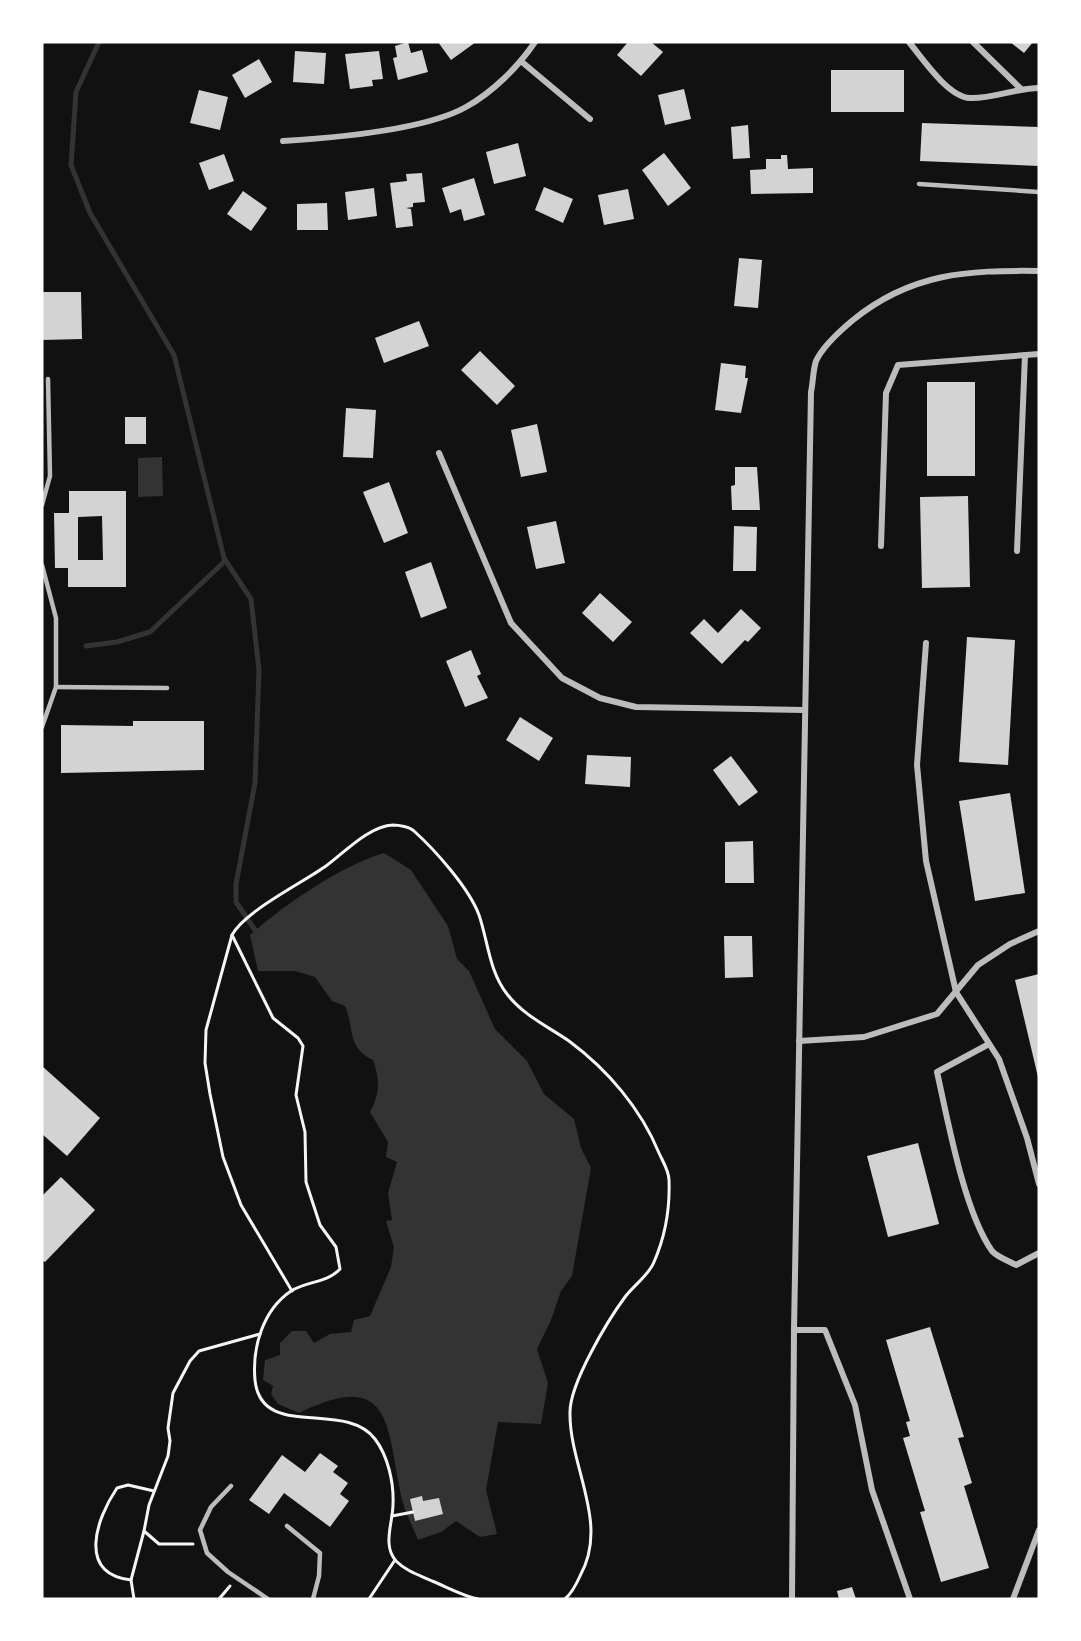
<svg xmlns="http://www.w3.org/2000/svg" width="1081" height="1641" viewBox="0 0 1081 1641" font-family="Georgia,serif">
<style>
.water{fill:#333}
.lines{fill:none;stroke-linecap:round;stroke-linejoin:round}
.stream{stroke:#333;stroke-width:5}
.building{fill:#d3d3d3;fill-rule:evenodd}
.path{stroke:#f5f5f5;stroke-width:3}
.service{stroke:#bcbcbc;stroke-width:4.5}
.minor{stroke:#bcbcbc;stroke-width:6}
</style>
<rect width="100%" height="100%" fill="#111"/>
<g class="water">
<path d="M 162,457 L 163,496 L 138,497 L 138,458 Z"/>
<path d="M 384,853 L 411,870 L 448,926 L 457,959 L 469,971 L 495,1029 L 527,1061 L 544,1094 L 574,1119 L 581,1148 L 591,1168 L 572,1276 L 561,1291 L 551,1320 L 537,1349 L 548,1383 L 541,1424 L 498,1422 L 486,1490 L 497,1534 L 480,1537 L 456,1521 L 441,1532 L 418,1540 C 414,1529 407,1517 404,1506 C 385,1438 400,1363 299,1413 L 278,1404 L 271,1394 L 273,1386 L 263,1380 L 265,1360 L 280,1355 L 280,1343 L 292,1331 L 306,1331 L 314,1343 L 330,1334 L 351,1332 L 354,1320 L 370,1316 L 391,1267 L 394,1247 L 386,1221 L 392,1220 L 388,1193 L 397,1162 L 386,1157 L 388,1142 L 370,1112 C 380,1093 380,1080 373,1060 C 346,1047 355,1028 345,1006 L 332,1001 L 315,977 L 295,971 L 258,971 L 250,935 C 284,905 340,866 384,853 Z"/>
</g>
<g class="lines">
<g class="stream">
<path d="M 99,42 L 76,92 L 71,165 L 90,213 L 174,355 L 224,558 L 251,599 L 259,670 L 255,783 L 236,884 L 236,902 L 255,930"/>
<path d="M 86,646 L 117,642 L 150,632 L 225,561"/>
</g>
</g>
<g class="building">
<path d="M 408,42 L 411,53 L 422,50 L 428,72 L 398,80 L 393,58 L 397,57 L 395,46 Z"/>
<path d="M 438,42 L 476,42 L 451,60 Z"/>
<path d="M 628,42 L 651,42 L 663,52 L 641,76 L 617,55 Z"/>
<path d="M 1010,42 L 1033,42 L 1024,53 Z"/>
<path d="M 295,51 L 326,53 L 324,84 L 293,82 Z"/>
<path d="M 379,51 L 383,79 L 372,80 L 373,86 L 350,89 L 345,54 Z"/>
<path d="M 259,59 L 272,82 L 245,98 L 232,75 Z"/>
<rect x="831" y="70" width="73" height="42"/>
<path d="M 684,89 L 691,119 L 665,125 L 658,95 Z"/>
<path d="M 199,90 L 228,97 L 220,130 L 190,123 Z"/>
<path d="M 922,123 L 1039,127 L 1039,166 L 920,161 Z"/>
<path d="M 748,125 L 750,158 L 733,159 L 731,127 Z"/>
<path d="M 518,143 L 526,176 L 494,184 L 486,152 Z"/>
<path d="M 664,153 L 691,188 L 668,206 L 642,170 Z"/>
<path d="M 224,154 L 234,181 L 209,190 L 199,163 Z"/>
<path d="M 781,155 L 787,155 L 788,169 L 813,168 L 813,193 L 751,194 L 750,170 L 766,169 L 766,159 L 781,159 Z"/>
<path d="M 422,173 L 425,202 L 413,203 L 413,207 L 406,208 L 411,209 L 413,226 L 396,228 L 390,183 L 407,181 L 406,174 Z"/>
<path d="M 474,178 L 485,215 L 464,221 L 461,209 L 450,213 L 442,188 Z"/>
<path d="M 544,187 L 573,199 L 563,223 L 535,210 Z"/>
<path d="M 374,188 L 377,216 L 348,220 L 345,192 Z"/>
<path d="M 628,189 L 634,219 L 604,225 L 598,195 Z"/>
<path d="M 243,191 L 267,208 L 251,231 L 227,214 Z"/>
<path d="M 327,203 L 328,230 L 297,230 L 297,204 Z"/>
<path d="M 739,258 L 762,260 L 758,308 L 734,306 Z"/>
<path d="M 42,292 L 81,292 L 82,339 L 42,340 Z"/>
<path d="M 419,321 L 429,346 L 384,363 L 375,338 Z"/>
<path d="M 480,351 L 515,386 L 497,405 L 461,370 Z"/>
<path d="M 721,363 L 746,366 L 745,378 L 748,378 L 741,413 L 715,410 Z"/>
<rect x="927" y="382" width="48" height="94"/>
<path d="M 346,408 L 376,410 L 373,458 L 343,457 Z"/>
<rect x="125" y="417" width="21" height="27"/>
<path d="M 537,424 L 547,472 L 521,477 L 511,430 Z"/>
<path d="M 735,467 L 757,467 L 760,510 L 732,510 L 731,486 L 735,485 Z"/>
<path d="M 389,482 L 408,533 L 384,543 L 363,492 Z"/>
<path d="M 69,491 L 126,491 L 126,587 L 68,587 L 68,568 L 55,568 L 54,513 L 69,513 ZM 102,516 L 103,560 L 78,560 L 78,517 Z"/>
<path d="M 968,496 L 970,587 L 922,588 L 920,497 Z"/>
<path d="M 556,521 L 565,563 L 536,569 L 527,527 Z"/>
<path d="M 734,526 L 757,527 L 756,571 L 733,571 Z"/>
<path d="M 431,562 L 447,608 L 421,618 L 405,572 Z"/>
<path d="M 600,593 L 632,622 L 613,642 L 582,613 Z"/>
<path d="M 741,609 L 761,628 L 748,642 L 745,640 L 722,664 L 690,633 L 704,619 L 718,633 Z"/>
<path d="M 967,637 L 1015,640 L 1008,765 L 959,762 Z"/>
<path d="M 471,650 L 481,674 L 477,676 L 488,698 L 465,707 L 446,661 Z"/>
<path d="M 520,717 L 553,738 L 539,761 L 506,740 Z"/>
<path d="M 133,721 L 204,721 L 204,770 L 61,773 L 61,725 L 133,726 Z"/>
<path d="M 587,755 L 631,757 L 630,787 L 585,784 Z"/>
<path d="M 731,756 L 758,792 L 739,806 L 713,770 Z"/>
<path d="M 1010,793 L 1025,893 L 975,901 L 959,801 Z"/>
<path d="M 753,841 L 754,883 L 725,883 L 725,842 Z"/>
<path d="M 724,936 L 752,936 L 753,977 L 725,978 Z"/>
<path d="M 1039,974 L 1039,1077 L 1038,1077 L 1015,980 Z"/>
<path d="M 42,1066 L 100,1118 L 67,1156 L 42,1134 Z"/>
<path d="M 918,1143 L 939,1224 L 888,1237 L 867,1156 Z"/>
<path d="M 61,1177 L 95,1210 L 45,1262 L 42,1260 L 42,1196 Z"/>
<path d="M 930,1327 L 964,1437 L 958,1438 L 972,1483 L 964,1486 L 989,1568 L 941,1582 L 920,1512 L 925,1511 L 903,1438 L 910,1436 L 906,1422 L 910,1421 L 886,1340 Z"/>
<path d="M 320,1453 L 338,1466 L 333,1472 L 348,1483 L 340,1494 L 349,1501 L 330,1527 L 284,1493 L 269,1514 L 249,1500 L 282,1455 L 305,1472 Z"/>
<path d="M 422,1496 L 423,1501 L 439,1498 L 443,1514 L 415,1521 L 410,1499 Z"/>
<path d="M 852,1587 L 856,1599 L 839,1599 L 837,1591 Z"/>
</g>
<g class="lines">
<g class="path">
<path d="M 232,935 L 206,1030 L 205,1063 L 210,1094 L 223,1157 L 241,1205 L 292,1291"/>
<path d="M 392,1516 L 413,1512"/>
<path d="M 193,1544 L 159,1544 L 144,1531 L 149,1505 L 168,1456 L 170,1441 L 168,1428 L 173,1393 L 190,1361 L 199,1351 L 260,1334"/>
<path d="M 131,1580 C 77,1574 96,1519 117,1488 L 128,1485 L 154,1491"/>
<path d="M 134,1599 L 131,1580 L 144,1531"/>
<path d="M 219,1599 L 230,1586"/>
<path d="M 369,1599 L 395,1560"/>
<path d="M 478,1599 C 463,1596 447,1587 432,1581 C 419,1575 406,1571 396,1561 C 382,1545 393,1523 393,1504 C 394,1483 388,1456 375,1439 C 345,1399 261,1441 255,1380 C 252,1347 263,1310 291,1291 C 307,1281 327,1283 340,1269 L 336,1247 L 320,1225 L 306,1182 L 305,1132 L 296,1095 L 303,1046 L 298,1038 L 273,1018 L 232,935 C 245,911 302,883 326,866 C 345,852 369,826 393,825 C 399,825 410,827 414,831 C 435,850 469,888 479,915 C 488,941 489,971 507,994 C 523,1015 547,1026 569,1041 C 608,1070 641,1109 659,1153 C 663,1162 669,1171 669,1180 C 670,1207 665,1237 654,1262 C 649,1275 634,1285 625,1297 C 608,1320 570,1383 570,1412 C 569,1467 610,1523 580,1576 C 576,1585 572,1593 565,1599"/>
</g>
<g class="service">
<path d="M 919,184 L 1039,192"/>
<path d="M 42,505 L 50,476 L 48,379"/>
<path d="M 42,565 L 56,618 L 56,687 L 42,727"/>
<path d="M 56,687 L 167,688"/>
<path d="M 231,1486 L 211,1507 L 200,1530 L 207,1553 L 228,1572 L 268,1599"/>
<path d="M 287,1526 L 320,1553 L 319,1576 L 313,1599"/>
</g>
<g class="minor">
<path d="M 909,42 C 922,58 948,97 970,98 C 992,99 1016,88 1039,88"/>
<path d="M 973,42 L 1020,88"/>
<path d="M 522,62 L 590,119"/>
<path d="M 283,141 C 332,138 423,131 466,107 C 493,92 518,67 535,42"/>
<path d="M 439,453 L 511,623 L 562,678 L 600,698 L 636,707 L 804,710"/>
<path d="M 881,546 L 886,393 L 898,365 L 1039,354"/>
<path d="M 1017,551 L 1025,355"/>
<path d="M 926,643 L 917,765 L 926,861 L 956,992 L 999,1059 L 1027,1138 L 1039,1184"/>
<path d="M 799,1041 L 864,1037 L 937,1014 L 978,965 L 1010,944 L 1039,931"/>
<path d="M 989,1044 L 937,1072 C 948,1121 964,1211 992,1251 C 997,1257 1009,1261 1016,1265 L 1039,1253"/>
<path d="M 794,1330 L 825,1330 L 855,1405 L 872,1490 L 910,1599"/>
<path d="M 792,1599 L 794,1330 L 811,392 C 813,383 813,370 816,361 C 823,346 841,330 853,320 C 911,273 967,270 1039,271"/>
<path d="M 1013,1599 L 1039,1530"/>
</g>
</g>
<rect width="1081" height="1641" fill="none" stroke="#ffffff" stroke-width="87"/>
</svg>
